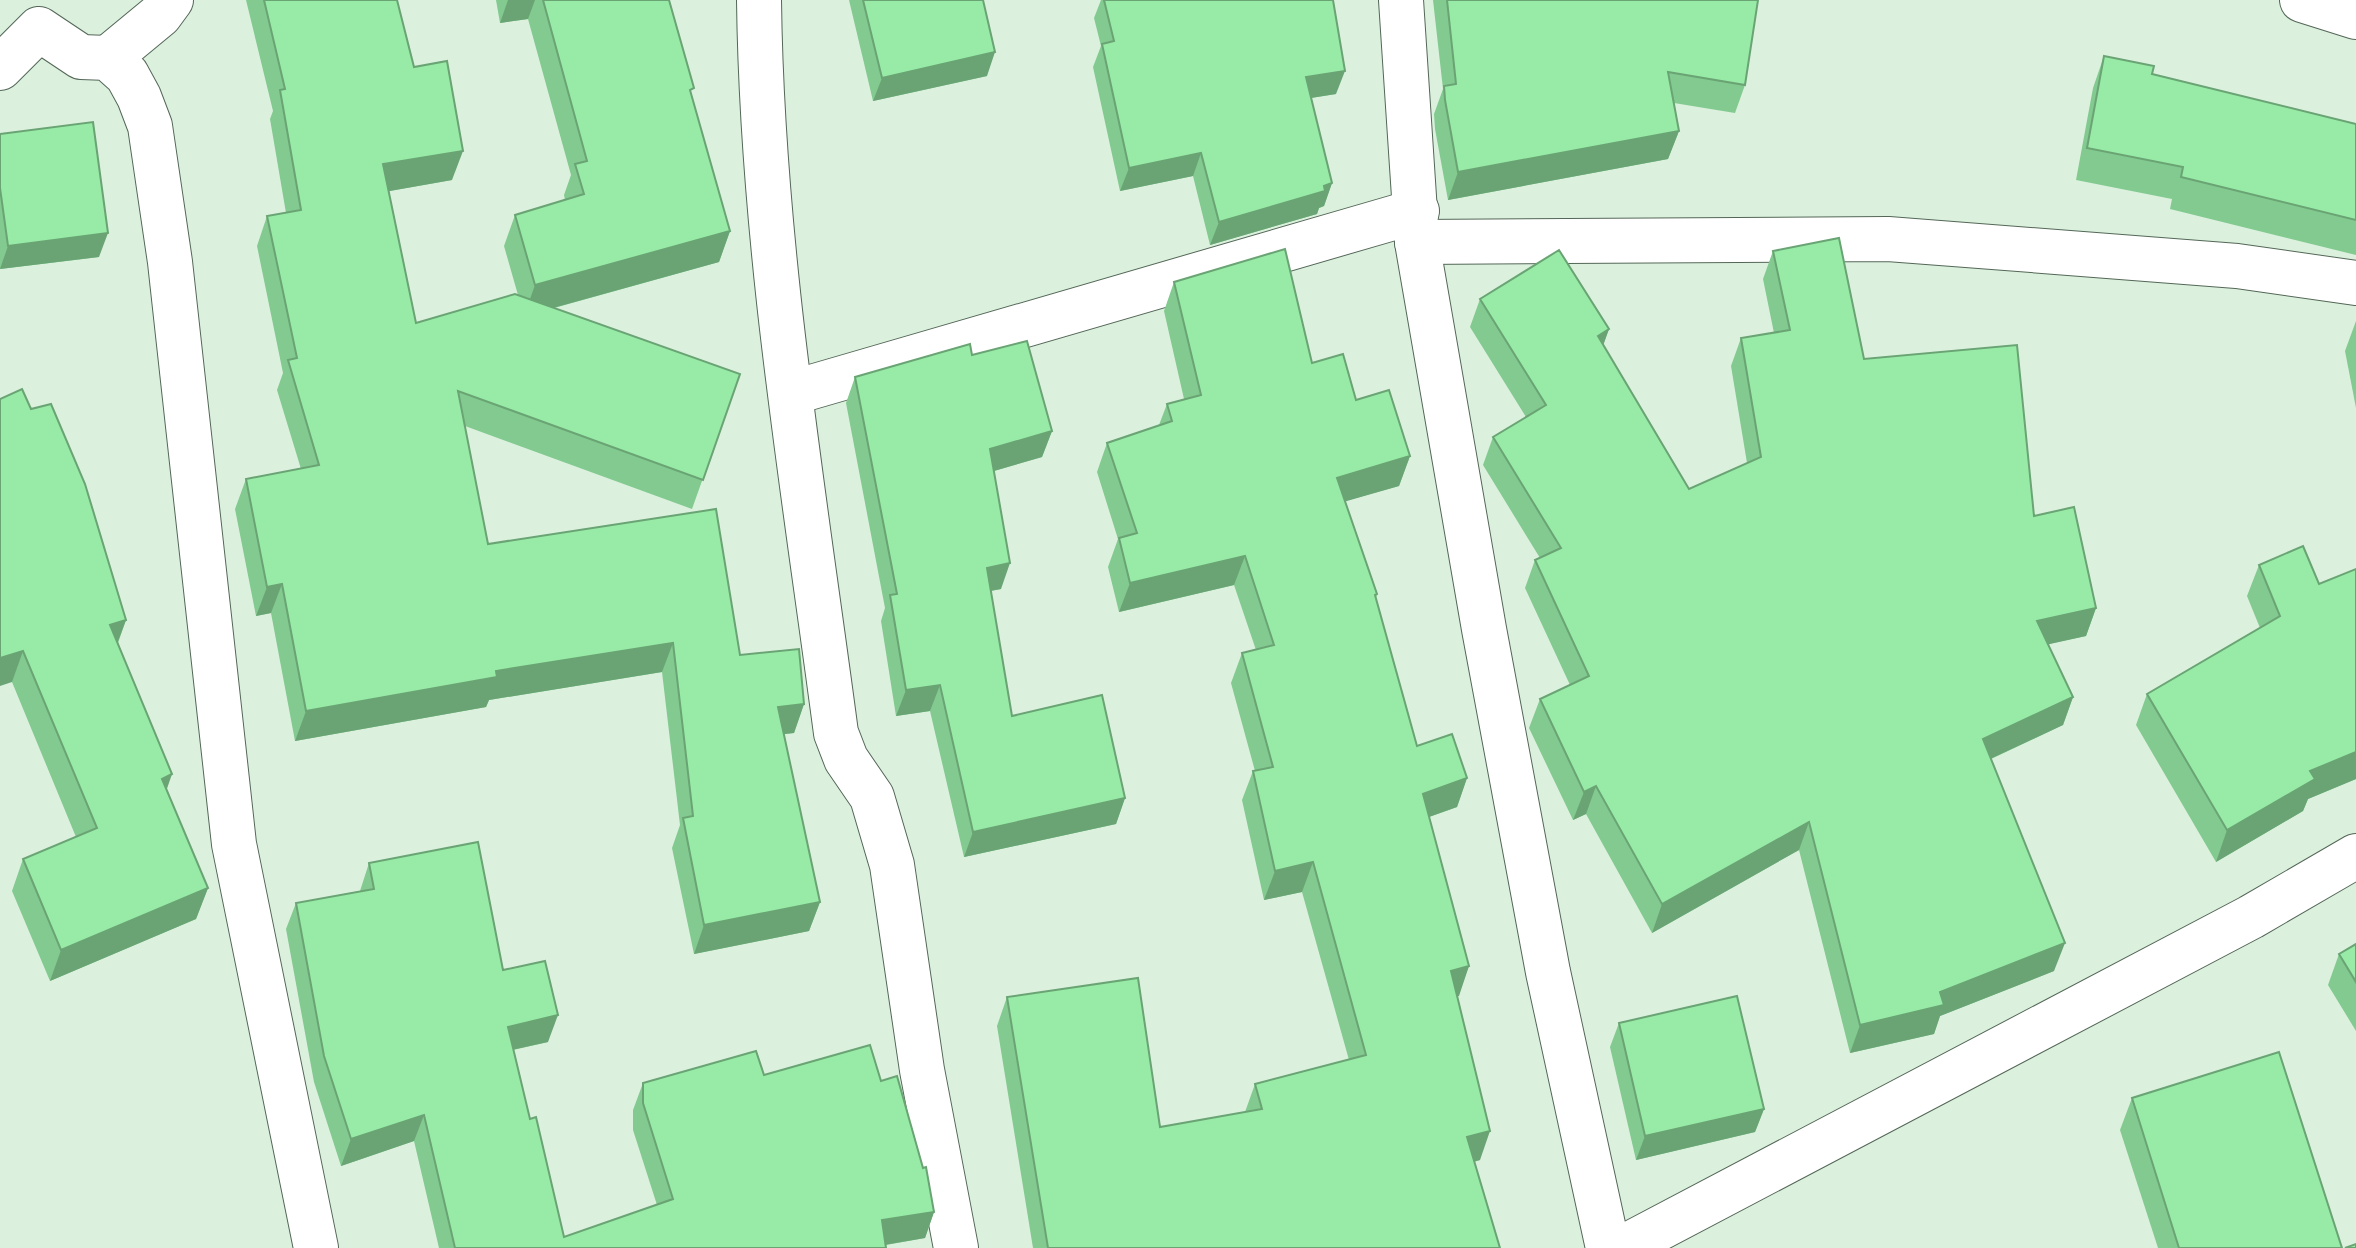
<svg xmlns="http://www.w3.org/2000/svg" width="2356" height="1248" viewBox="0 0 2356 1248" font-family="'Open Sans',sans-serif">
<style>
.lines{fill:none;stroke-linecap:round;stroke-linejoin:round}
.minor-casing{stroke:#546757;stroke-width:46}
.minor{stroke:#fff;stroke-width:44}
.wall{fill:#82ca8f}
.shaded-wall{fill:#6aa474}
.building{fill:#97eba6;stroke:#6aa474;stroke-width:2}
</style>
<rect width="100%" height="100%" fill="#dbf1de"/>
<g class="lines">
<g class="minor-casing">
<g id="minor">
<path d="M 759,0 C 762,245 804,491 836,733 L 846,759 L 872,797 L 892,865 L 922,1070 L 956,1248"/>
<path d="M 1401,0 L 1417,242 L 1484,629 L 1548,972 L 1608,1248"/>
<path d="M 2302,0 L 2356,17"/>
<path d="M 108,58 L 160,15 L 171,0"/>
<path d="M 0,68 L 39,29 L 81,57 L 108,58 L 127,75 L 139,97 L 150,126 L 170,262 L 234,844 L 316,1248"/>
<path d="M 1417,242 L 1888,239 L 2237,266 L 2356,283"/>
<path d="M 791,393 L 1417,211"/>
<path d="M 1622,1248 L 2251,917 L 2356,856"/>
</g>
</g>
<use href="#minor" class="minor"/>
</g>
<g class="wall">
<path d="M 246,0 L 397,0 L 414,67 L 452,180 L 389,191 L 416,323 L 518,295 L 504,246 L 515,215 L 565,200 L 564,195 L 571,175 L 528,19 L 500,23 L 496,0 L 672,0 L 669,0 L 691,96 L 730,231 L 719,262 L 554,308 L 740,374 L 692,509 L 465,426 L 488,544 L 740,655 L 804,704 L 794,733 L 784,734 L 820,902 L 809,931 L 694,954 L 672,848 L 680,825 L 662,672 L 489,700 L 486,707 L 295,741 L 271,613 L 256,616 L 235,509 L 246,479 L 301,469 L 277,390 L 283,373 L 257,246 L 267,216 L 286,213 L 270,119 L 273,111 Z"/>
<path d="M 849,0 L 983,0 L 987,76 L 873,101 Z"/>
<path d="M 1101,0 L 1150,0 L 1336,94 L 1311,98 L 1332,183 L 1324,206 L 1319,208 L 1317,214 L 1210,245 L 1193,176 L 1120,191 L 1093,67 L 1101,46 L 1094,18 Z"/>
<path d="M 1433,0 L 1758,0 L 1745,85 L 1735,113 L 1674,103 L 1679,131 L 1668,159 L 1448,200 L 1435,129 L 1434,114 L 1443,89 Z"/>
<path d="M 2104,56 L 2152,74 L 2356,124 L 2356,255 L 2170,209 L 2172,199 L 2076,180 L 2093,88 Z"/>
<path d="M 0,134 L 99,257 L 0,269 Z"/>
<path d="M 1773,251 L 1864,359 L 2034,516 L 2096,608 L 2086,636 L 2048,644 L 2073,697 L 2063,725 L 1991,759 L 2054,971 L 1940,1016 L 1934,1034 L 1850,1053 L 1799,850 L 1652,933 L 1586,814 L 1573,820 L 1529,728 L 1540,699 L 1570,685 L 1525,588 L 1535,560 L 1540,558 L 1483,465 L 1493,437 L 1526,417 L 1470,327 L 1480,299 L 1609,329 L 1603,345 L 1689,489 L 1747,463 L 1731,366 L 1741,338 L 1774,333 L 1763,279 Z"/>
<path d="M 1174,282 L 1312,363 L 1356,400 L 1410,456 L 1399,486 L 1345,501 L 1377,594 L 1376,598 L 1417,746 L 1467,778 L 1457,807 L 1429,817 L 1469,966 L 1457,996 L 1480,1160 L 1474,1162 L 1500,1248 L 1033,1248 L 997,1026 L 1007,997 L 1160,1127 L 1245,1112 L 1255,1084 L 1349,1060 L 1302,892 L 1264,900 L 1242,800 L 1253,771 L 1255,771 L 1231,683 L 1242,653 L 1256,650 L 1234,585 L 1119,612 L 1108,567 L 1118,539 L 1097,472 L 1107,443 L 1159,425 L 1167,404 L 1184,399 L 1164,311 Z"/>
<path d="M 2356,321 L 2356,408 L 2345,351 Z"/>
<path d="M 972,355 L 1052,431 L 1042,457 L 994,471 L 1001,589 L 991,591 L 1012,716 L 1125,798 L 1116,824 L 964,857 L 930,711 L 896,716 L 881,621 L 885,608 L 846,403 L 855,377 Z"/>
<path d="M 0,399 L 126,620 L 118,643 L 167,790 L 208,888 L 196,919 L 50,981 L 12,891 L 23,859 L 76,837 L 12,682 Z"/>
<path d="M 2259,565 L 2319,584 L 2356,569 L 2356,779 L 2308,799 L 2303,811 L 2216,862 L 2136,725 L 2147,694 L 2260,628 L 2247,596 Z"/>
<path d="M 369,863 L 503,970 L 548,1042 L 513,1050 L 530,1119 L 564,1237 L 657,1205 L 633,1130 L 633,1110 L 643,1083 L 764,1075 L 881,1081 L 934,1212 L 925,1238 L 886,1245 L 886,1248 L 439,1248 L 414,1141 L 341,1166 L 314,1082 L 286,929 L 296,903 L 360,891 Z"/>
<path d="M 2356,944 L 2356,1031 L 2328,985 L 2339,954 Z"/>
<path d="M 1619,1023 L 1764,1109 L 1755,1132 L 1636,1160 L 1610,1047 Z"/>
<path d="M 2132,1098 L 2342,1248 L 2158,1248 L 2120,1130 Z"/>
</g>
<g class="shaded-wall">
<path d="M 508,0 L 535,0 L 528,19 L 500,23 Z"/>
<path d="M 995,52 L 987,76 L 873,101 L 882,78 Z"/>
<path d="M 1345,71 L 1336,94 L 1298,100 L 1306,77 Z"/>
<path d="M 1679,131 L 1668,159 L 1448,200 L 1458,172 Z"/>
<path d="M 463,151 L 452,180 L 373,194 L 383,164 Z"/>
<path d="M 1201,153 L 1193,176 L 1120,191 L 1129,168 Z"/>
<path d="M 1332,183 L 1324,206 L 1319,208 L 1317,214 L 1210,245 L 1219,222 Z"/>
<path d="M 730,231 L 719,262 L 524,316 L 535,285 Z"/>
<path d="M 108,233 L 99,257 L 0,269 L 8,246 Z"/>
<path d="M 1609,329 L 1599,357 L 1598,336 Z"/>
<path d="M 1052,431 L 1042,457 L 980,475 L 990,449 Z"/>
<path d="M 1410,456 L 1399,486 L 1326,507 L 1337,478 Z"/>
<path d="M 1245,556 L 1234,585 L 1119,612 L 1130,583 Z"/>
<path d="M 1010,563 L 1001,589 L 978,593 L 987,568 Z"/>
<path d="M 282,584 L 271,613 L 256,616 L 267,587 Z"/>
<path d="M 2096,608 L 2086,636 L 2027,649 L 2037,621 Z"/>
<path d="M 126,620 L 114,652 L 110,625 Z"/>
<path d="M 673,643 L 662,672 L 489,700 L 486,707 L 295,741 L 306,711 L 496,671 Z"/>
<path d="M 23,651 L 12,682 L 0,686 L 0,658 Z"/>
<path d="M 940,685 L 930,711 L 896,716 L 906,690 Z"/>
<path d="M 2073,697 L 2063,725 L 1973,767 L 1983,739 Z"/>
<path d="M 804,704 L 794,733 L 767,736 L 778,707 Z"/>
<path d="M 2356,752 L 2356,779 L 2308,799 L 2303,811 L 2216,862 L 2227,830 L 2310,771 Z"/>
<path d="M 172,774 L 161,806 L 162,779 Z"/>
<path d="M 1467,778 L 1457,807 L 1412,823 L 1423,794 Z"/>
<path d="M 1596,786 L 1586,814 L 1573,820 L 1584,792 Z"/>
<path d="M 1125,798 L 1116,824 L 964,857 L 973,832 Z"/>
<path d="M 1809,822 L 1799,850 L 1652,933 L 1662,904 Z"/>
<path d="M 1313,862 L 1302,892 L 1264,900 L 1275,871 Z"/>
<path d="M 208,888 L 196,919 L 50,981 L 61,950 Z"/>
<path d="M 820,902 L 809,931 L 694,954 L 704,925 Z"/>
<path d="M 2065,943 L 2054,971 L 1940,1016 L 1934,1034 L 1850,1053 L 1860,1025 L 1940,992 Z"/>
<path d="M 1469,966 L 1459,996 L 1441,1001 L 1451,971 Z"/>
<path d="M 558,1015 L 548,1042 L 498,1053 L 508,1027 Z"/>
<path d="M 1764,1109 L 1755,1132 L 1636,1160 L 1645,1136 Z"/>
<path d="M 424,1115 L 414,1141 L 341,1166 L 351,1139 Z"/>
<path d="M 1490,1131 L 1480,1160 L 1456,1166 L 1467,1137 Z"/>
<path d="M 934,1212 L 925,1238 L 872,1247 L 882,1220 Z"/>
</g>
<g class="building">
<path d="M 264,0 L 397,0 L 414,67 L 447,61 L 463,151 L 383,164 L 416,323 L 515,294 L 740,374 L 703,480 L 458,391 L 488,544 L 716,509 L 740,655 L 799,649 L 804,704 L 778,707 L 820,902 L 704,925 L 683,818 L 693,816 L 673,643 L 496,671 L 497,677 L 306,711 L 282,584 L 267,587 L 246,479 L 319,465 L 288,360 L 297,358 L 267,216 L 301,210 L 280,90 L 285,89 Z"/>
<path d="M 543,0 L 669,0 L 694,88 L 690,90 L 730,231 L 535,285 L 515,215 L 584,194 L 575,164 L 587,161 Z"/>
<path d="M 863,0 L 983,0 L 995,52 L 882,78 Z"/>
<path d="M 1104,0 L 1333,0 L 1345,71 L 1306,77 L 1332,183 L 1324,186 L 1325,191 L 1219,222 L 1201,153 L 1129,168 L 1102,44 L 1114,41 Z"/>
<path d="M 1447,0 L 1758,0 L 1745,85 L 1668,72 L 1679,131 L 1458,172 L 1445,100 L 1444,86 L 1456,84 Z"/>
<path d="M 2104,56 L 2154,66 L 2152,74 L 2356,124 L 2356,220 L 2181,177 L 2183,167 L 2087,148 Z"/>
<path d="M 93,122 L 108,233 L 8,246 L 0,188 L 0,134 Z"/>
<path d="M 1839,238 L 1864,359 L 2017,345 L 2034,516 L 2074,507 L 2096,608 L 2037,621 L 2073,697 L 1983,739 L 2065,943 L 1940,992 L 1944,1005 L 1860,1025 L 1809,822 L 1662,904 L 1596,786 L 1584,792 L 1540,699 L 1589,676 L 1535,560 L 1561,548 L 1493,437 L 1546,405 L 1480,299 L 1559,250 L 1609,329 L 1598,336 L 1689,489 L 1761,457 L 1741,338 L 1790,330 L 1773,251 Z"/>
<path d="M 1285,249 L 1312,363 L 1343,354 L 1356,400 L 1389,390 L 1410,456 L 1337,478 L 1377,594 L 1375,595 L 1417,746 L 1452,734 L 1467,778 L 1423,794 L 1469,966 L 1451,971 L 1490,1131 L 1467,1137 L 1500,1248 L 1048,1248 L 1007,997 L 1138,978 L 1160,1127 L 1262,1109 L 1255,1084 L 1366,1055 L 1313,862 L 1275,871 L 1253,771 L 1273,767 L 1242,653 L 1274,645 L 1245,556 L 1130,583 L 1119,538 L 1137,533 L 1107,443 L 1172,421 L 1167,404 L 1201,395 L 1174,282 Z"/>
<path d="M 1027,341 L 1052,431 L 990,449 L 1010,563 L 987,568 L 1012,716 L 1102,695 L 1125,798 L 973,832 L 940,685 L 906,690 L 890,595 L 897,594 L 855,377 L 970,344 L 972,355 Z"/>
<path d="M 22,389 L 31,409 L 51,404 L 85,484 L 126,620 L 110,625 L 172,774 L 162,779 L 208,888 L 61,950 L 23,859 L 97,828 L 23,651 L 0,658 L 0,399 Z"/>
<path d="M 2303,546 L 2319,584 L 2356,569 L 2356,752 L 2310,771 L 2315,779 L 2227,830 L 2147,694 L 2280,616 L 2259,565 Z"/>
<path d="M 478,842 L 503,970 L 545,961 L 558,1015 L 508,1027 L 530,1119 L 536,1117 L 564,1237 L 673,1199 L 643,1103 L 643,1083 L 756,1051 L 764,1075 L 870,1045 L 881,1081 L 897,1076 L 923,1168 L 926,1167 L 934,1212 L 882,1220 L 886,1248 L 455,1248 L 424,1115 L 351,1139 L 324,1056 L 296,903 L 374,889 L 369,863 Z"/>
<path d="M 2356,944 L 2356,982 L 2339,954 Z"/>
<path d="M 1737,996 L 1764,1109 L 1645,1136 L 1619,1023 Z"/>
<path d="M 2279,1052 L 2342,1248 L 2179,1248 L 2132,1098 Z"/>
<path d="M 2356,1244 L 2356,1248 L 2345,1248 Z"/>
</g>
</svg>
